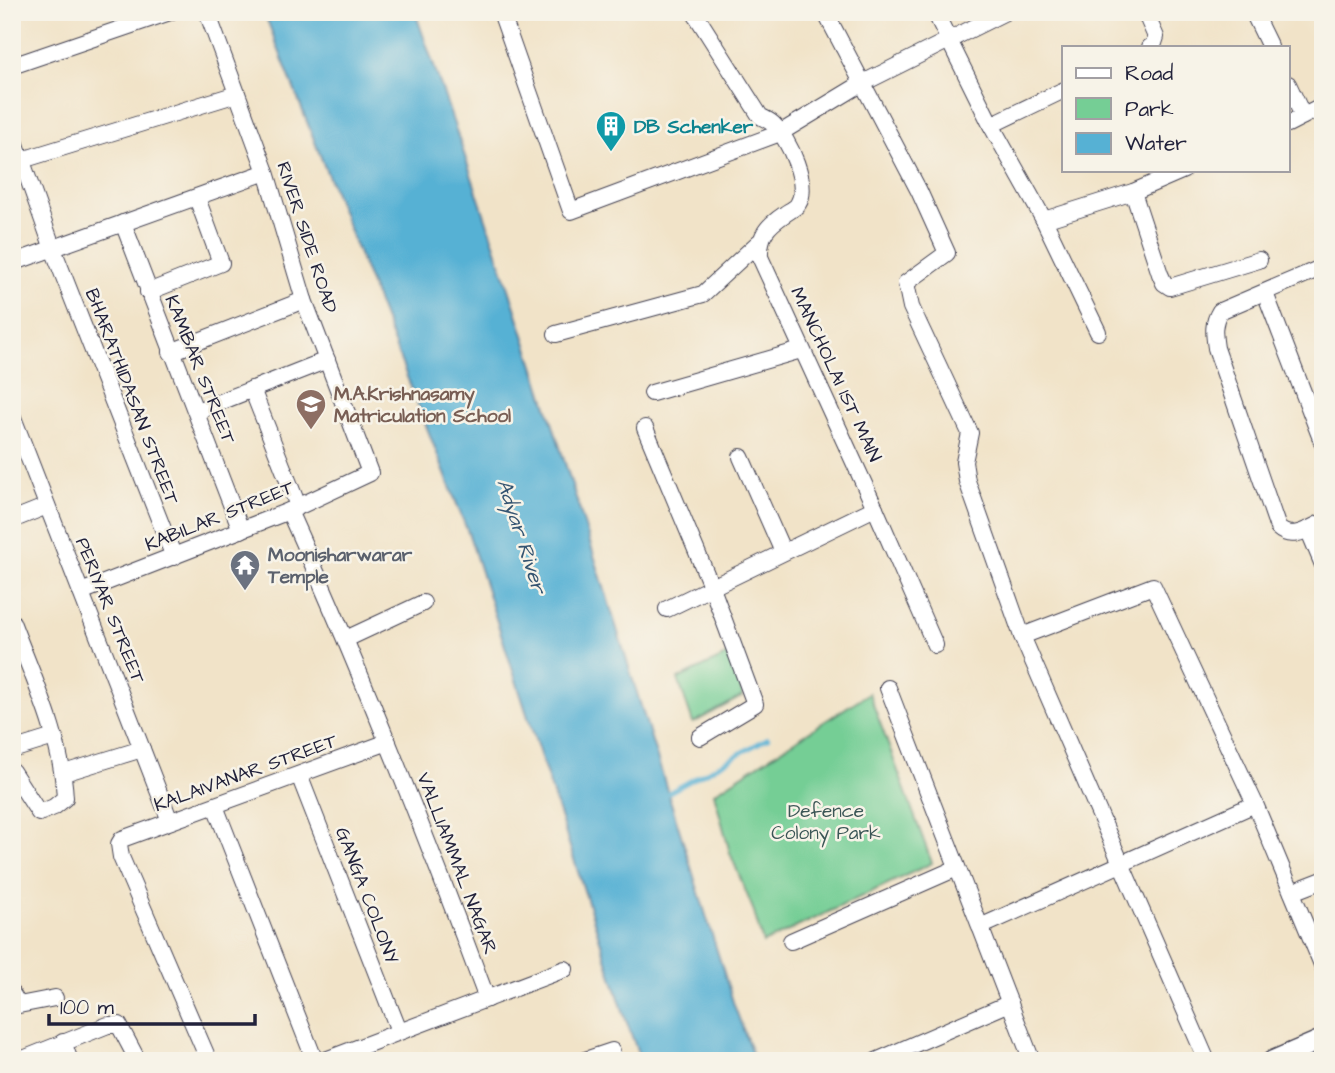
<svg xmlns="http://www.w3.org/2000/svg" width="1335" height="1073" viewBox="0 0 1335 1073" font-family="'Architects Daughter',sans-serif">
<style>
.green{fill:#75ce95;stroke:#4c7868;stroke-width:2}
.water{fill:#56b1d4;stroke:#3c6a88;stroke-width:2}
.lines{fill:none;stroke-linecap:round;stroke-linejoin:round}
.stream{stroke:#56b1d4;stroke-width:4.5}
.minor-casing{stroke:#413f50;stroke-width:18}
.tertiary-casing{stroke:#413f50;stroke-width:22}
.minor{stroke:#fff;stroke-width:16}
.tertiary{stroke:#fff;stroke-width:19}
.labels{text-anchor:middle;stroke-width:5;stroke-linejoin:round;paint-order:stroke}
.culture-label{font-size:19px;font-weight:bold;fill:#0d838f;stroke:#f7f3e8;text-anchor:start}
.street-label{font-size:19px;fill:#22223b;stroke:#f7f3e8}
.education-label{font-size:19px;font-weight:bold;fill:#785e54;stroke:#f7f3e8;text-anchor:start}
.worship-label{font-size:19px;font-weight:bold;fill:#5b616d;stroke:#f7f3e8;text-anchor:start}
.park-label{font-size:19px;fill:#3b5656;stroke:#f7f3e8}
.water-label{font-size:21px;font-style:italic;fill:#345471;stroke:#f7f3e8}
</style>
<rect width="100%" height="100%" fill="#f7f3e8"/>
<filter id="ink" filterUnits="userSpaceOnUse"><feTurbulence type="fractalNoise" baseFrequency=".0143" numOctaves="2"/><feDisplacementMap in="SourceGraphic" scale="14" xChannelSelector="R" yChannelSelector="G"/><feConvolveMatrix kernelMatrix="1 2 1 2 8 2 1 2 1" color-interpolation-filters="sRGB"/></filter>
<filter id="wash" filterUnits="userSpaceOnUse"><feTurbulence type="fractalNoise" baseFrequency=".00686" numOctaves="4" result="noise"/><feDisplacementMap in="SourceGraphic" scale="28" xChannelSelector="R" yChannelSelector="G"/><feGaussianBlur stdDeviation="1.57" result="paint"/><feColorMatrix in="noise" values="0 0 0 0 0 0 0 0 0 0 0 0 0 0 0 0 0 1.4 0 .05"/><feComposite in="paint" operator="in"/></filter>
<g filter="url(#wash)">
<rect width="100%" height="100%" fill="#f1e3c8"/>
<g class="green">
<path d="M 730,654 L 743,696 L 693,723 L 678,679 Z"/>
<path d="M 869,693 L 932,863 L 763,943 L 753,909 L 730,853 L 714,793 Z"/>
</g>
<path class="water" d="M 264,12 L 415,12 C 531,340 630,674 734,1005 L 755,1061 L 641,1061 L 626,1020 L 469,535 Z"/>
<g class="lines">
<path class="stream" d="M 668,793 L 768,738"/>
</g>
</g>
<g filter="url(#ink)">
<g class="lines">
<g class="minor-casing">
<g id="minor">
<path d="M 501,12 L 571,211 L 780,133 L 861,84 L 1005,12"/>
<path d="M 694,12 L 760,116 C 765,119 771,121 774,125 C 789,139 810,185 798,204 C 796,208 789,211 785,214 C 767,226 759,235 760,257 L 875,508 L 935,645"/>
<path d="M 825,12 L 919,191 L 947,253 L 906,283 L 911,307 L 970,433 L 964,462 L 967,481 L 1022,636 L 1207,1061"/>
<path d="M 935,12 L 991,125 L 1044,220 L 1098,332"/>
<path d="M 1145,12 L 1156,37 L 1153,46 L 1150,47"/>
<path d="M 1253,12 L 1270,47"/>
<path d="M 12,66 L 170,12"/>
<path d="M 1288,84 L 1303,116"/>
<path d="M 1288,124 L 1323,106"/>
<path d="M 991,125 L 1064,90"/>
<path d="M 12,133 L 53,249 L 174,557"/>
<path d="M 22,160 L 237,94"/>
<path d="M 1133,192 L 1160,274 L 1164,283 L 1170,287 L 1259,260"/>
<path d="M 1044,220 L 1133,192 L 1184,170"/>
<path d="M 123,223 L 241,530"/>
<path d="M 12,263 L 266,172"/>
<path d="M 1323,267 L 1220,311 C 1212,324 1214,334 1216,348 L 1278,528 C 1292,541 1308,529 1323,522"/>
<path d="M 148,292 L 221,263 L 197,198"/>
<path d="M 1265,293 L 1323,444"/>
<path d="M 556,334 L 703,294 L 759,242"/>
<path d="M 171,352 L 304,300"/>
<path d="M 252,389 L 298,506"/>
<path d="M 652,393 L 801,350"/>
<path d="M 197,411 L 327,360"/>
<path d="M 12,415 L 170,821"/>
<path d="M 645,428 L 712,588 L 755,704 L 700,737"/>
<path d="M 741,457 L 783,552"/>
<path d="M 289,511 C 361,671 426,834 487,999"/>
<path d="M 12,520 L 47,506"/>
<path d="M 1308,529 L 1323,565"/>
<path d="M 81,592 L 289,511 L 370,473 L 304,300 L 266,172 L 207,12"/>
<path d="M 667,609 L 875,508"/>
<path d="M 12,622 C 33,678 62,737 65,798 L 54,807 L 39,813 L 12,771"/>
<path d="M 1022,636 L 1153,586 L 1255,804 L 1323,967"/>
<path d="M 346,639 L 423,603"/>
<path d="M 888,688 L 1032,1061"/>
<path d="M 12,750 L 54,737"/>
<path d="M 64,773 L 142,749"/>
<path d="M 299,775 L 399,1031"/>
<path d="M 215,806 L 315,1061"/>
<path d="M 1292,892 L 1323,880"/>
<path d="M 980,927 L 1255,804"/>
<path d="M 791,941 L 957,868"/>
<path d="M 12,994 L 19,1005 L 55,998"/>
<path d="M 63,1042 L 70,1061"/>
<path d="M 18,1061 L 108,1025 L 119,1025 L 138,1061"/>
<path d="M 209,1061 L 121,857 L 119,844 L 122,839 L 388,742"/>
<path d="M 323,1061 L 565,969"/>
<path d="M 582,1061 L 612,1051"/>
<path d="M 876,1061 L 1010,1003"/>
</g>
</g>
<g class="tertiary-casing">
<path id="tertiary" d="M 1272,1061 L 1323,1039"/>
</g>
<use href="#minor" class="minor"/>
<use href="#tertiary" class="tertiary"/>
</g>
</g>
<defs>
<g id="building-pin" transform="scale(1.575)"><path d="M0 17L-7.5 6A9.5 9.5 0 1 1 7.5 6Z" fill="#0f9aa8" stroke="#f7f3e8"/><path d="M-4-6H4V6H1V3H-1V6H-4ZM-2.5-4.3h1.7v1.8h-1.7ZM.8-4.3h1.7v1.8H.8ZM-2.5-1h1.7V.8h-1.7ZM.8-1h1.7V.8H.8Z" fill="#fff"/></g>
<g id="school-pin" transform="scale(1.575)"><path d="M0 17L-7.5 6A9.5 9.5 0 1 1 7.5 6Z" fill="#8d6e63" stroke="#f7f3e8"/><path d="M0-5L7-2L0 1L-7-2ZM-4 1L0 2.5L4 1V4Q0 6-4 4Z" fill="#fff"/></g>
<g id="temple-pin" transform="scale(1.575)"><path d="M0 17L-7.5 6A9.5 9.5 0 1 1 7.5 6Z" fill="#6b7280" stroke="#f7f3e8"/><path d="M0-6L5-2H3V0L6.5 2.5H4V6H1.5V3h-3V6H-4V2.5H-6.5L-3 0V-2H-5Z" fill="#fff"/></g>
</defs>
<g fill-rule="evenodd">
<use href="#building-pin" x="611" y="126"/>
<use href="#school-pin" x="311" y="404"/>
<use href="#temple-pin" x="245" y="565"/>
</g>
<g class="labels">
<g class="culture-label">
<text x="634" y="133">DB Schenker</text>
</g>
<g class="street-label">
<text transform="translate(308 237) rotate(72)" y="7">RIVER SIDE ROAD</text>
<text transform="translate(201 369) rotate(68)" y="7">KAMBAR STREET</text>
<text transform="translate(837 374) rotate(65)" y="7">MANCHOLAI 1ST MAIN</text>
<text transform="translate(133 396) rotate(69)" y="7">BHARATHIDASAN STREET</text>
<text transform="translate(219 515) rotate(-22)" y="7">KABILAR STREET</text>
<text transform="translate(111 610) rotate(68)" y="7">PERIYAR STREET</text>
<text transform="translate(245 772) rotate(-20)" y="7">KALAIVANAR STREET</text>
<text transform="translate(458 863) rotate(69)" y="7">VALLIAMMAL NAGAR</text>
<text transform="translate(368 895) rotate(69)" y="7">GANGA COLONY</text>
</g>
<g class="education-label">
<text x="334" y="400">M.A.Krishnasamy<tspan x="334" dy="22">Matriculation School</tspan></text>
</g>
<g class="worship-label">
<text x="268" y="561">Moonisharwarar<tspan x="268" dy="22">Temple</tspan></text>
</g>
<g class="park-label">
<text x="826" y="817">Defence<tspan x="826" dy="22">Colony Park</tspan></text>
</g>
<g class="water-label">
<text transform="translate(522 536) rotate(72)" y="7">Adyar River</text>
</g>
</g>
<rect width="1335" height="1073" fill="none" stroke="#f7f3e8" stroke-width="42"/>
<rect x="1062" y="46" width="228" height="126" fill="#f7f3e8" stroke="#a29fa3" stroke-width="2"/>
<rect x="1076" y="68" width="35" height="10" fill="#ffffff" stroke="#a29fa3" stroke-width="2"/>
<text x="1125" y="80" font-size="21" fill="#22223b">Road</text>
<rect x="1076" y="98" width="35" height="21" fill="#75ce95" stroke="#a29fa3" stroke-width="2"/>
<text x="1125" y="116" font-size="21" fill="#22223b">Park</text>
<rect x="1076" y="133" width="35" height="21" fill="#56b1d4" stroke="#a29fa3" stroke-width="2"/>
<text x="1125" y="150" font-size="21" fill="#22223b">Water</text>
<path d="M49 1014v10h206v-10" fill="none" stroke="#22223b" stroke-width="3.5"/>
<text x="60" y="1014" font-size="21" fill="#22223b" stroke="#f7f3e8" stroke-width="5" paint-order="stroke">100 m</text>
</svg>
